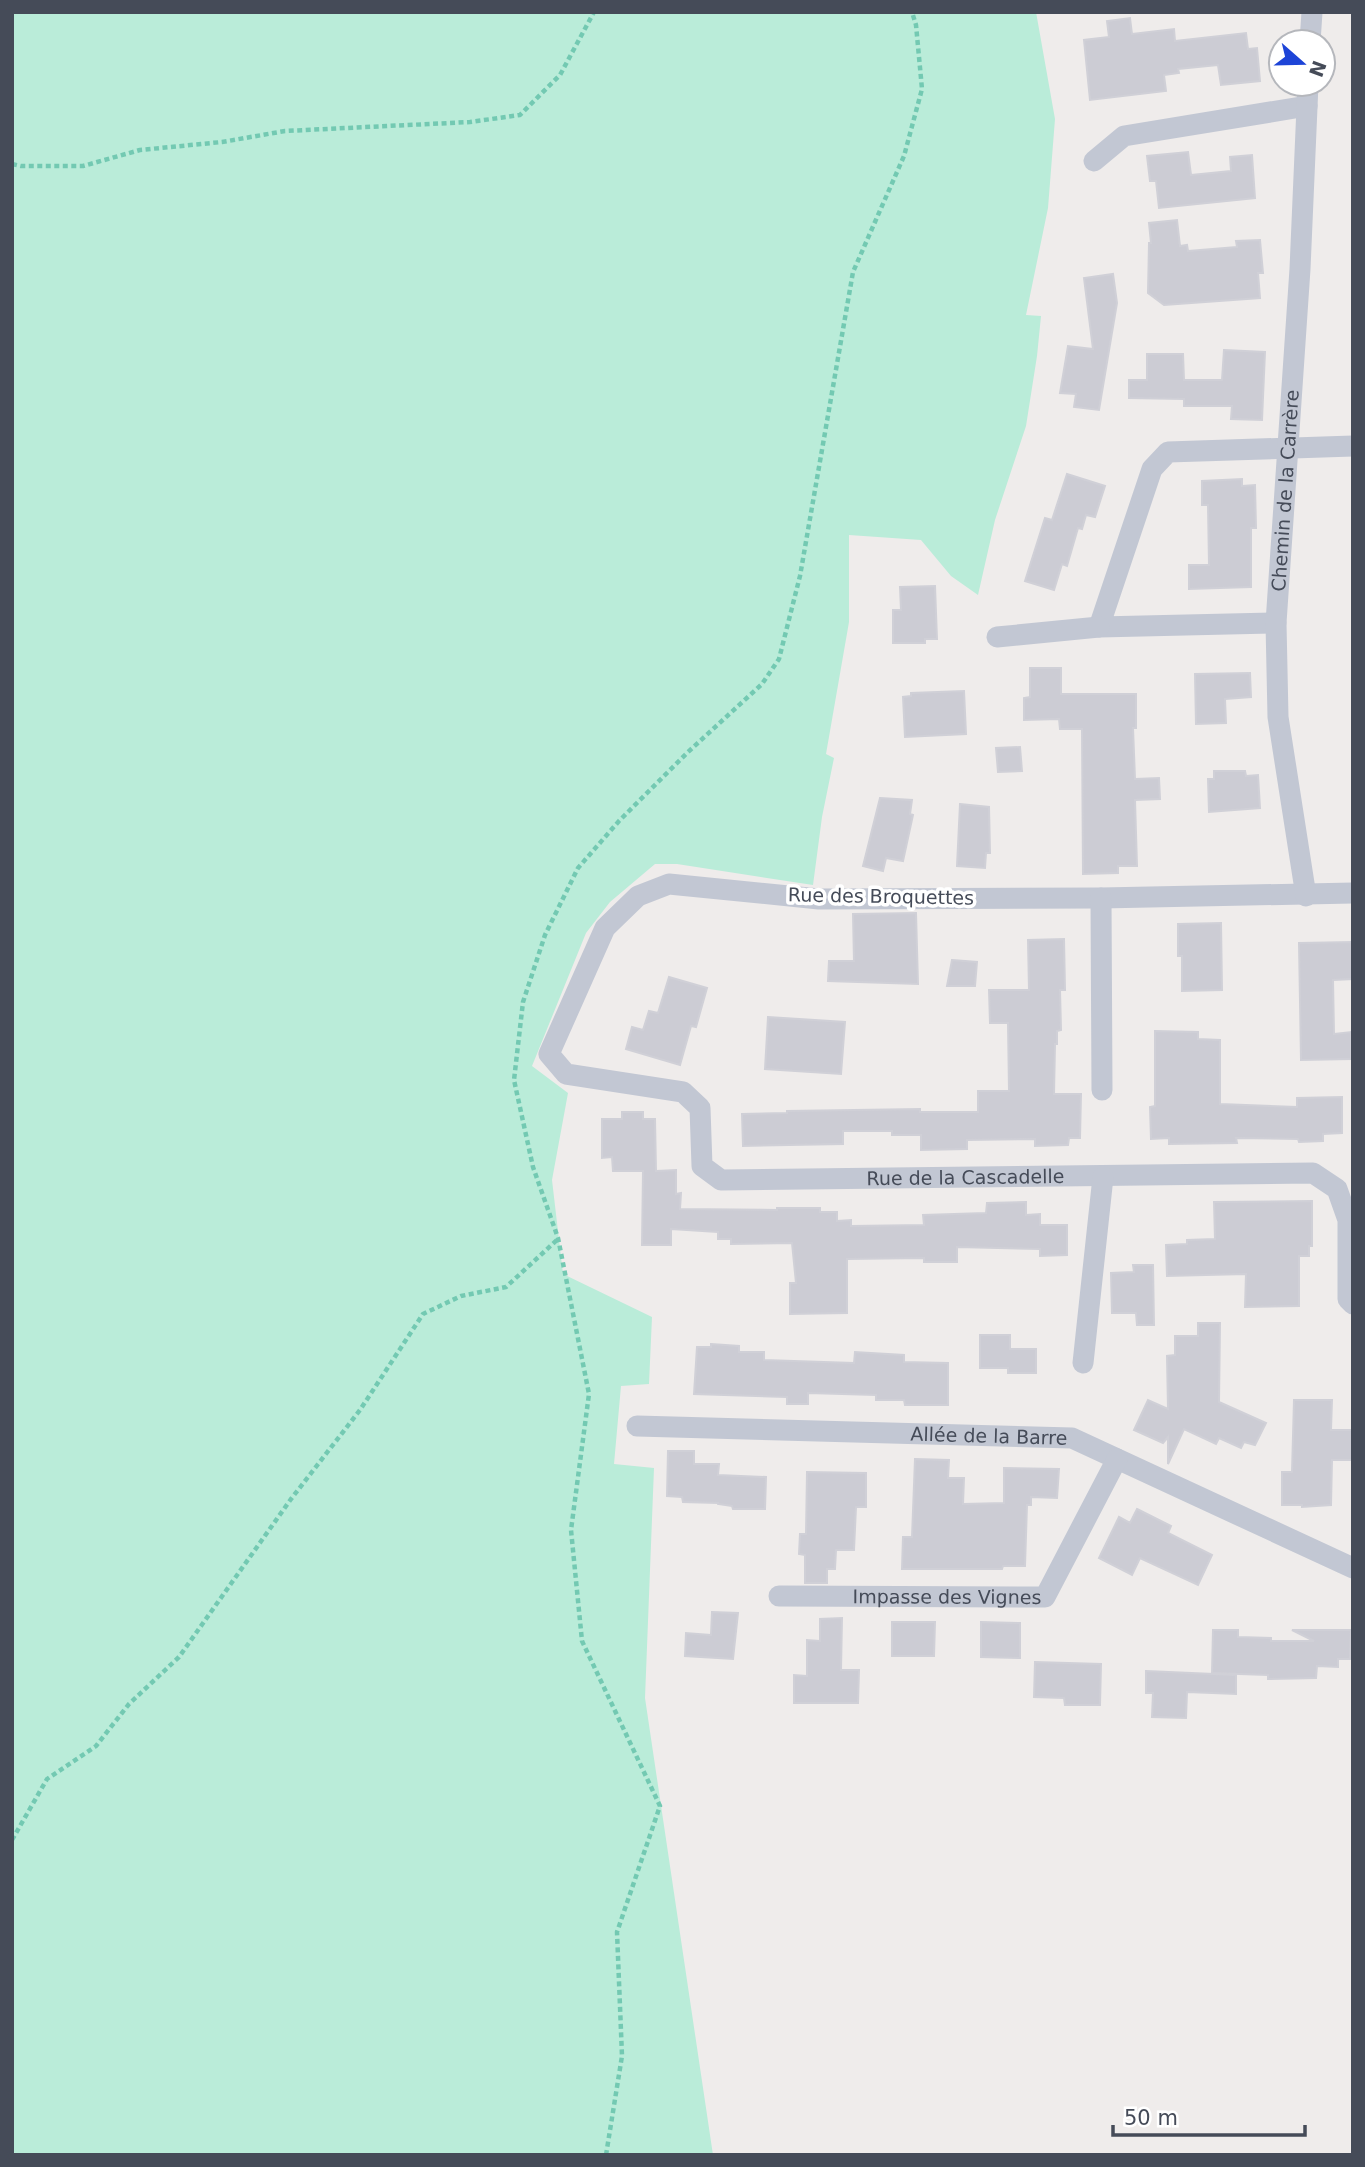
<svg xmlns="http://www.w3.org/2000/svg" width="1365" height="2167" viewBox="0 0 1365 2167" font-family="'DejaVu Sans',sans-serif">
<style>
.green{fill:#baecd9}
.building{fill:#ccccd4;stroke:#d0d0d7;stroke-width:2}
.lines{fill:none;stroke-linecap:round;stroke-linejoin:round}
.path{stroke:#73c9b2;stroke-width:4.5;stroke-dasharray:5 3.5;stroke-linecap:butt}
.minor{stroke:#c2c7d3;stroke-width:21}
.labels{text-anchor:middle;stroke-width:7;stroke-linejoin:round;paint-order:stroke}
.street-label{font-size:19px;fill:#454b58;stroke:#fff}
</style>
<rect width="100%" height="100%" fill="#efeceb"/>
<path class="green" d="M 12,12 L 1036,12 L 1055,119 L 1048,208 L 1026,315 L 1041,316 L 1037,356 L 1026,426 L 995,520 L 978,595 L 951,576 L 921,540 L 849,535 L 849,622 L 826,754 L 834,758 L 822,817 L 813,885 L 677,864 L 655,864 L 610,902 L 586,933 L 532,1066 L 568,1093 L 552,1180 L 563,1274 L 652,1317 L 649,1384 L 621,1386 L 614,1464 L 654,1468 L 645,1698 L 713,2155 L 12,2155 Z"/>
<g class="building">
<path d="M 1130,18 L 1132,34 L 1174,29 L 1175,41 L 1246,33 L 1248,49 L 1257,48 L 1260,81 L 1221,85 L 1218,65 L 1178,69 L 1179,73 L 1164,75 L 1166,91 L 1090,100 L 1084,40 L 1109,37 L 1107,21 Z"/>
<path d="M 1188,152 L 1191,175 L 1231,171 L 1230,157 L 1252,155 L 1255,198 L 1159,208 L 1156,181 L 1150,181 L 1147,156 Z"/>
<path d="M 1177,220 L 1180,246 L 1187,245 L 1188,251 L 1237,247 L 1236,241 L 1260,240 L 1263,273 L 1258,273 L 1260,298 L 1164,305 L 1148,293 L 1149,243 L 1151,243 L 1149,223 Z"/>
<path d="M 1113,274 L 1117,303 L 1099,410 L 1074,407 L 1076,394 L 1060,393 L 1068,346 L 1093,349 L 1084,278 Z"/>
<path d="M 1224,350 L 1265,352 L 1262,420 L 1231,419 L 1232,406 L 1184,406 L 1184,399 L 1129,398 L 1129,380 L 1147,380 L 1147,354 L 1183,354 L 1184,380 L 1222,380 Z"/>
<path d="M 1067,474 L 1105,486 L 1095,517 L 1086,515 L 1082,529 L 1078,528 L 1067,566 L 1062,564 L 1054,590 L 1025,581 L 1045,518 L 1052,520 Z"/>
<path d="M 1242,479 L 1242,486 L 1255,485 L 1256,528 L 1251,528 L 1251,587 L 1189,589 L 1189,565 L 1209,565 L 1208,505 L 1202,505 L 1202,481 Z"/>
<path d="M 935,586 L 937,639 L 925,639 L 925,643 L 893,643 L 893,610 L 901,610 L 900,587 Z"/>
<path d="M 1030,668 L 1061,668 L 1061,694 L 1136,694 L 1136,728 L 1133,728 L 1135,779 L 1159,778 L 1160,799 L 1135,800 L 1137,866 L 1118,866 L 1118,873 L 1083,874 L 1082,729 L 1060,729 L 1059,719 L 1024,720 L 1024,698 L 1030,697 Z"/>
<path d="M 1250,673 L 1251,697 L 1225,699 L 1226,723 L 1196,724 L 1195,674 Z"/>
<path d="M 964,691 L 966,734 L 905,737 L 903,697 L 911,696 L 911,693 Z"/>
<path d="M 1020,747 L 1022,771 L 998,772 L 996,748 Z"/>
<path d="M 1214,771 L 1245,771 L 1246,776 L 1258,775 L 1260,808 L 1209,812 L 1208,779 L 1214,779 Z"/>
<path d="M 880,798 L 912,800 L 910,814 L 913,815 L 903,861 L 886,858 L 883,871 L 863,866 Z"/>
<path d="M 960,804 L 989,807 L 990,853 L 986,853 L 985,868 L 957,866 Z"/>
<path d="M 916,913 L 918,984 L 828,981 L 829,961 L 854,961 L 853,914 Z"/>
<path d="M 1221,923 L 1222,990 L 1182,991 L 1182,956 L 1178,956 L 1178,924 Z"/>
<path d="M 1064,939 L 1065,990 L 1060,990 L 1061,1030 L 1057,1031 L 1057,1044 L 1055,1044 L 1054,1094 L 1081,1094 L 1080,1138 L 1069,1138 L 1068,1145 L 1035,1146 L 1035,1139 L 967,1140 L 967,1149 L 921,1150 L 921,1135 L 892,1135 L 892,1131 L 843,1131 L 843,1144 L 743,1146 L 742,1114 L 787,1113 L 787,1111 L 920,1109 L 920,1112 L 978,1112 L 978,1091 L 1009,1091 L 1008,1023 L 990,1023 L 989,990 L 1029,990 L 1028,940 Z"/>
<path d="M 1353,942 L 1353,979 L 1333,980 L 1334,1034 L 1351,1032 L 1351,1059 L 1301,1060 L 1299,943 Z"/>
<path d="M 952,960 L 977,962 L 975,986 L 947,986 Z"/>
<path d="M 669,977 L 707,988 L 696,1027 L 691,1026 L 680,1065 L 626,1049 L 632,1027 L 643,1030 L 649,1011 L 658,1013 Z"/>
<path d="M 768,1017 L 845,1022 L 841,1074 L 765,1069 Z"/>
<path d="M 1155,1031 L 1198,1032 L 1198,1039 L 1220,1040 L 1220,1104 L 1297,1107 L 1297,1098 L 1342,1097 L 1342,1133 L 1323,1134 L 1323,1141 L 1299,1142 L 1298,1139 L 1236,1138 L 1237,1143 L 1169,1144 L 1169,1138 L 1151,1139 L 1150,1107 L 1155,1106 Z"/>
<path d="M 622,1112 L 643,1112 L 643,1119 L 655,1119 L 656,1171 L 676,1170 L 676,1194 L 681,1193 L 680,1209 L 777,1210 L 777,1208 L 820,1208 L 820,1212 L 837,1212 L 837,1221 L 851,1220 L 851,1226 L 924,1225 L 923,1215 L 986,1213 L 987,1203 L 1026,1202 L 1026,1215 L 1040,1214 L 1040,1225 L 1067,1225 L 1067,1255 L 1040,1256 L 1040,1249 L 957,1247 L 957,1262 L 924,1262 L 924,1258 L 847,1259 L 847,1313 L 790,1314 L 790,1283 L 796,1283 L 792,1243 L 731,1244 L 731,1239 L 718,1239 L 718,1232 L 671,1229 L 671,1245 L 642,1245 L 643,1171 L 613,1171 L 612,1157 L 602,1158 L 602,1119 L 622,1119 Z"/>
<path d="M 1312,1201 L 1312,1246 L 1309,1246 L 1309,1256 L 1299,1256 L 1299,1306 L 1245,1307 L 1246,1274 L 1167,1276 L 1166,1245 L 1187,1244 L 1187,1240 L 1215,1239 L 1214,1202 Z"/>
<path d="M 1133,1265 L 1153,1265 L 1154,1325 L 1137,1325 L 1136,1313 L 1112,1313 L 1111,1273 L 1134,1272 Z"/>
<path d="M 1198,1323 L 1220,1323 L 1219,1402 L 1266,1423 L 1255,1445 L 1244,1442 L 1241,1448 L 1219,1438 L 1216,1444 L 1184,1429 L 1168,1464 L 1168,1437 L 1163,1443 L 1134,1430 L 1148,1400 L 1168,1409 L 1167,1356 L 1175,1355 L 1175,1336 L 1198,1336 Z"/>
<path d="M 980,1335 L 1010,1335 L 1010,1349 L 1036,1349 L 1036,1373 L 1008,1373 L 1008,1368 L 980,1368 Z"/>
<path d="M 711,1344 L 739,1346 L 739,1352 L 764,1352 L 764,1360 L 854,1363 L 855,1352 L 904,1355 L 904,1362 L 948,1363 L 948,1405 L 905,1405 L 904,1400 L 876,1400 L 876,1395 L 808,1393 L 808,1404 L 787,1404 L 787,1397 L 694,1394 L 697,1347 L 711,1347 Z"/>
<path d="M 1294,1400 L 1332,1400 L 1331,1430 L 1353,1430 L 1353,1460 L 1332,1460 L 1331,1505 L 1302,1507 L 1302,1505 L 1282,1505 L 1282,1472 L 1292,1472 Z"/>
<path d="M 668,1451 L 694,1451 L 694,1464 L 719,1464 L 718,1475 L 766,1477 L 765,1509 L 733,1509 L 732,1506 L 718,1504 L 718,1503 L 683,1502 L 682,1497 L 667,1496 Z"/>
<path d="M 915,1459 L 949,1460 L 948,1478 L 964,1478 L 963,1504 L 1004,1503 L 1004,1468 L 1059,1469 L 1057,1498 L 1031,1497 L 1031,1505 L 1027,1505 L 1025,1566 L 1003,1566 L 1002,1569 L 902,1569 L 903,1537 L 912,1537 Z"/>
<path d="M 807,1472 L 866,1473 L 866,1507 L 856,1507 L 854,1550 L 836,1550 L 835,1569 L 827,1569 L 827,1583 L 805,1583 L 805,1555 L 799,1554 L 800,1534 L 806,1534 Z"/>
<path d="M 1137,1509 L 1171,1526 L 1168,1533 L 1212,1555 L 1198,1585 L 1140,1558 L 1132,1575 L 1099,1558 L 1119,1517 L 1130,1523 Z"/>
<path d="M 712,1612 L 738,1613 L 733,1659 L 685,1656 L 686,1633 L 711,1635 Z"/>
<path d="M 842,1618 L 841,1670 L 859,1670 L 858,1703 L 794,1703 L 794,1675 L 807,1676 L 807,1640 L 820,1641 L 820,1619 Z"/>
<path d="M 892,1622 L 935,1622 L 934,1656 L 892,1656 Z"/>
<path d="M 981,1622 L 1020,1623 L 1020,1658 L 981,1657 Z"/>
<path d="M 1213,1630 L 1238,1630 L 1238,1637 L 1271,1638 L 1271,1641 L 1314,1641 L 1292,1630 L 1351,1630 L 1350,1659 L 1338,1659 L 1338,1667 L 1317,1666 L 1316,1678 L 1268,1679 L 1268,1675 L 1212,1673 Z"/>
<path d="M 1035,1662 L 1101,1664 L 1100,1705 L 1065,1705 L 1064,1698 L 1034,1697 Z"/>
<path d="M 1146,1671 L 1236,1675 L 1236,1694 L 1187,1692 L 1186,1718 L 1152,1717 L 1153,1693 L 1146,1693 Z"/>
</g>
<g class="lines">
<g class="path">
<path d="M 12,164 L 21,166 L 83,166 L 140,150 L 222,142 L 285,131 L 470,122 L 520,115 L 560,75 L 594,12"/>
<path d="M 12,1840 L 47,1779 L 96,1746 L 129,1704 L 179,1657 L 291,1499 L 360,1410 L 423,1314 L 461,1296 L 506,1287 L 558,1239"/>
<path d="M 606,2155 L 622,2056 L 617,1932 L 660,1806 L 582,1641 L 571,1530 L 589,1394 L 558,1238 L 533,1167 L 514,1080 L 523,1002 L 545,935 L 578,868 L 619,821 L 688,752 L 762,684 L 779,659 L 800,576 L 853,272 L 904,156 L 922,89 L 916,25 L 912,12"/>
</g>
<g class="minor">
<path d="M 1310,42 L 1312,12"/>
<path d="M 1094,161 L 1124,136 L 1307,106"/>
<path d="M 1276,623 L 1099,627 L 1152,469 L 1168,452 L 1353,446"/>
<path d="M 997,637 L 1099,627"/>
<path id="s1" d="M 1353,893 L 1101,898 L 819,899 L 669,884 L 638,896 L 605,928 L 549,1054 L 566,1074 L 683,1092 L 700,1108 L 702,1166 L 721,1180 L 1313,1173 L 1337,1189 L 1348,1220 L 1348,1299 L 1353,1304"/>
<path id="s2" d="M 1306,896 L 1278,717 L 1276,623 L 1300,269 L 1308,84"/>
<path d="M 1101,898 L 1102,1090"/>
<path d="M 1083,1363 L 1103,1177"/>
<path id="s3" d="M 637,1426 L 1072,1438 L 1353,1568"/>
<path id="s4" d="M 779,1596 L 1045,1597 L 1117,1459"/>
</g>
</g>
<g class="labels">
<g class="street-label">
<text dy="7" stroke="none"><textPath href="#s2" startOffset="408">Chemin de la Carrère</textPath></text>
<text transform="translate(881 896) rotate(1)" y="7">Rue des Broquettes</text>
<text dy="7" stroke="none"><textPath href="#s1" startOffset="1396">Rue de la Cascadelle</textPath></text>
<text dy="7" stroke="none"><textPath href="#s3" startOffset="352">Allée de la Barre</textPath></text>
<text dy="7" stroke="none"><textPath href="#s4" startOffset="168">Impasse des Vignes</textPath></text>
</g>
</g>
<rect width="1365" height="2167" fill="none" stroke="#454b58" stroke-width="28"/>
<g transform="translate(1302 63) rotate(110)"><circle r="33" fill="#ffffff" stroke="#b5b7bc" stroke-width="2"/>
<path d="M0-5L12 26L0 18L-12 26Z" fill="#1d44d7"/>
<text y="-10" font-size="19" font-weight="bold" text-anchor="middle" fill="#454b58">N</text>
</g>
<path d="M1113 2125v10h192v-10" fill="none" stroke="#454b58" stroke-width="3.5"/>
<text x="1124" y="2125" font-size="21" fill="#454b58" stroke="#ffffff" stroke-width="5" paint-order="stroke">50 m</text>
</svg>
